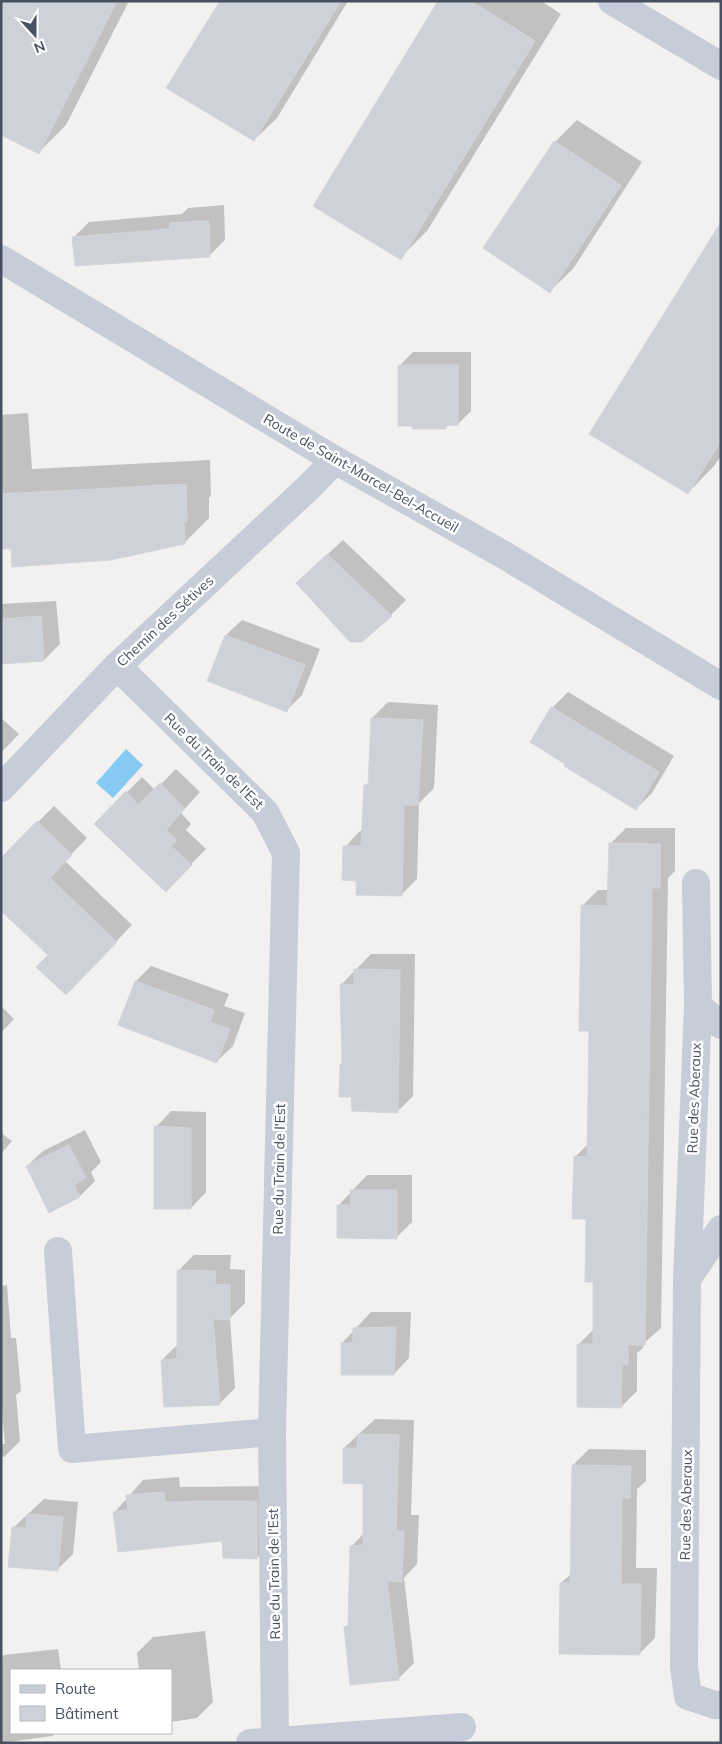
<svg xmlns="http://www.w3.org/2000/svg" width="722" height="1744" viewBox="0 0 722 1744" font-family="Mulish,sans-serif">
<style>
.water{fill:#86caf3}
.shadow{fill:#0003}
.building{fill:#cfd1d8;stroke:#d4d5dc}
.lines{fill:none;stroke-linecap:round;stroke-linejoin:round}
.minor{stroke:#c6cdd9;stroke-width:28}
.labels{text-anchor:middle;stroke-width:5;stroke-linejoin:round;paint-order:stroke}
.street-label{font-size:14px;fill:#475060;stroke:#fff}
</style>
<rect width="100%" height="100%" fill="#f3f1f0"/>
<path class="water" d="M 126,749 L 143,765 L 113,798 L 96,783 Z"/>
<g class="shadow">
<path d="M 1,1 L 129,1 L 66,125 L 39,152 Z"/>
<path d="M 221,1 L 348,1 L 277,118 L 254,140 Z"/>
<path d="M 440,1 L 541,1 L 561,14 L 427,231 L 400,258 Z"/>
<path d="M 577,120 L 642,162 L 573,269 L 550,291 L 555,142 Z"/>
<path d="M 224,205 L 225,240 L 209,256 L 73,238 L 89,222 L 182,214 L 188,208 Z"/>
<path d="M 721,224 L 721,456 L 714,466 L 688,493 Z"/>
<path d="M 413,352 L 471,352 L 471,411 L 458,424 L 448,425 L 445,427 L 399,366 Z"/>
<path d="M 28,413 L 32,469 L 210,460 L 211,496 L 209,498 L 209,518 L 184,543 L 1,548 L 1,415 Z"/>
<path d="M 343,540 L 406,600 L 391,615 L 313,568 Z"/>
<path d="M 56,601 L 60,644 L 44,660 L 1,663 L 1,604 Z"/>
<path d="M 242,620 L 320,649 L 302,695 L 286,711 L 226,635 Z"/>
<path d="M 568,692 L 674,756 L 652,793 L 636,809 L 552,708 Z"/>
<path d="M 388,702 L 438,705 L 434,788 L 419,803 L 417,879 L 401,895 L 358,879 L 345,847 L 360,831 L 363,831 L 366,785 L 369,782 L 372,718 Z"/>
<path d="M 1,718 L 19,734 L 1,753 Z"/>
<path d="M 176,769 L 200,792 L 181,813 L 191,824 L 186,830 L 206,849 L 166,890 L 96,824 L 142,777 L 155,790 Z"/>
<path d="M 54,806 L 87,838 L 65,861 L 132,925 L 82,977 L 49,955 L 38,822 Z"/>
<path d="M 626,828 L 675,828 L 675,871 L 668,878 L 661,1328 L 643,1344 L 643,1348 L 637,1353 L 637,1391 L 621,1407 L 578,1345 L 594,1329 L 595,1280 L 587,1217 L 575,1157 L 589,1143 L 591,1030 L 582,906 L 598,890 L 609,890 L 610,844 Z"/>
<path d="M 371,954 L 415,954 L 413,1096 L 397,1112 L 352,1096 L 341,1064 L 343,1062 L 341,985 Z"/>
<path d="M 151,966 L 229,994 L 224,1006 L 245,1013 L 233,1046 L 217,1061 L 136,981 Z"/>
<path d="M 1,1006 L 14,1019 L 1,1033 Z"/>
<path d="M 171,1111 L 206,1112 L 206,1192 L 191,1208 L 156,1127 Z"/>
<path d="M 85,1130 L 101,1162 L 91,1172 L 95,1181 L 80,1196 L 27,1166 L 43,1151 Z"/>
<path d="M 1,1133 L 12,1141 L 1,1154 Z"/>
<path d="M 367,1175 L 412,1175 L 412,1222 L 396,1238 L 338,1206 Z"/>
<path d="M 194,1255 L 231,1255 L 230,1269 L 245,1270 L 245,1303 L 230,1318 L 235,1388 L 220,1403 L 162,1360 L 178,1344 L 178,1271 Z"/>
<path d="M 7,1285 L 11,1338 L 16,1338 L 21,1391 L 16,1395 L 20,1441 L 4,1457 L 1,1457 L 1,1431 L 2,1444 L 5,1444 L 1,1402 L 1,1286 Z"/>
<path d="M 371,1312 L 411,1312 L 409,1358 L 394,1374 L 342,1343 Z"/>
<path d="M 375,1419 L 414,1420 L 411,1515 L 419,1515 L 417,1564 L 404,1578 L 414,1663 L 398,1679 L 345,1627 L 350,1623 L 351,1547 L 364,1533 L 364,1482 L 344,1448 Z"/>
<path d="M 589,1449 L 646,1450 L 646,1481 L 637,1489 L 636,1568 L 657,1568 L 655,1638 L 639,1654 L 561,1583 L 572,1573 L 573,1465 Z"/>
<path d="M 179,1477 L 180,1487 L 272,1486 L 272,1542 L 257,1558 L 224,1540 L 114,1513 L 143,1480 Z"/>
<path d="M 44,1499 L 78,1502 L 73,1554 L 58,1569 L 13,1528 Z"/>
<path d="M 205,1631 L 213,1702 L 197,1718 L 171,1722 L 171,1670 L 139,1670 L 137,1653 L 153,1637 Z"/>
<path d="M 58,1649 L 61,1670 L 11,1670 L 11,1733 L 56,1733 L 52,1736 L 1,1743 L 1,1658 L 4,1655 Z"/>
</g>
<g class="building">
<path d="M 1,1 L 117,1 L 39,154 L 1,135 Z"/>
<path d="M 220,1 L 341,1 L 254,141 L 166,88 Z"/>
<path d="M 438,1 L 471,1 L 535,41 L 401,260 L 313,206 Z"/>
<path d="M 554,141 L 621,185 L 550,293 L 483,248 Z"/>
<path d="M 209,221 L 210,257 L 75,266 L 72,237 L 170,229 L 170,223 Z"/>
<path d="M 721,222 L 721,441 L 688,494 L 589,434 Z"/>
<path d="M 398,365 L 458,365 L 458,425 L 446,426 L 446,429 L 412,429 L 412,426 L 398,426 Z"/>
<path d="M 186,484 L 187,522 L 184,522 L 185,544 L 111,560 L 12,567 L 11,549 L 1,549 L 1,494 Z"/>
<path d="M 327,554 L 392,616 L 362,642 L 350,642 L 296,583 Z"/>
<path d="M 41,616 L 44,661 L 1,664 L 1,619 Z"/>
<path d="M 225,635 L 305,665 L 287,712 L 207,681 Z"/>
<path d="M 551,707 L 659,772 L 636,810 L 564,766 L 565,764 L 530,742 Z"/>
<path d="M 371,718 L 423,720 L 418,805 L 404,805 L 402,896 L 356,895 L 356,881 L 342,880 L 343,846 L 361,846 L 364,785 L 368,785 Z"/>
<path d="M 160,783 L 185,809 L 166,830 L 177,840 L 171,846 L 192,865 L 166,892 L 94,824 L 126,791 L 138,805 Z"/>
<path d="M 37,821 L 72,855 L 50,878 L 117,942 L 66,995 L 36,967 L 48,955 L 1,911 L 1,858 Z"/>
<path d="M 609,843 L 660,844 L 660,888 L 652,888 L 645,1345 L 628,1345 L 628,1365 L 622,1364 L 621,1408 L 577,1407 L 577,1344 L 593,1344 L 593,1282 L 585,1282 L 586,1219 L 572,1219 L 574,1156 L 587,1157 L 589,1031 L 579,1031 L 581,905 L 607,906 Z"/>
<path d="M 354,969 L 400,970 L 398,1113 L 352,1111 L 351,1097 L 339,1097 L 340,1064 L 342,1064 L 340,984 L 354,985 Z"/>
<path d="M 135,981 L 214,1010 L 210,1022 L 230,1029 L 217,1063 L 118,1025 Z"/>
<path d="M 154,1126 L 191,1128 L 191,1209 L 154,1209 Z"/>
<path d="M 69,1145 L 86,1178 L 74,1185 L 80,1197 L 49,1213 L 26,1166 Z"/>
<path d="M 350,1190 L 397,1190 L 397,1239 L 337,1238 L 337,1205 L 351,1205 Z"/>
<path d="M 177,1270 L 216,1271 L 215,1284 L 230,1285 L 230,1320 L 213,1319 L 220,1405 L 164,1407 L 161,1360 L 177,1359 Z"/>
<path d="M 396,1327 L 394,1375 L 341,1375 L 341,1343 L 353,1343 L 353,1328 Z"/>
<path d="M 358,1434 L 399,1435 L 396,1531 L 404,1531 L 402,1582 L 387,1581 L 399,1680 L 350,1685 L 344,1627 L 348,1626 L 350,1546 L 363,1545 L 363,1484 L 343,1483 L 343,1448 L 357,1448 Z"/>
<path d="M 572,1465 L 631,1466 L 630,1498 L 622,1498 L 621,1584 L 641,1584 L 640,1655 L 559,1654 L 560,1583 L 570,1583 Z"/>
<path d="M 164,1492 L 165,1502 L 257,1501 L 257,1559 L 223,1558 L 222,1541 L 118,1552 L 113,1512 L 128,1510 L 126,1495 Z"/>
<path d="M 27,1514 L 63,1517 L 58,1571 L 8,1567 L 12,1527 L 26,1528 Z"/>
</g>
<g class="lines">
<g class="minor">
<path d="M 612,1 L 721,66"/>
<path d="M 1,259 L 335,460 L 504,555 L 721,686"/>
<path d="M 117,666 L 265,812 L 286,853 L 272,1432 L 275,1740"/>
<path d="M 1,788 L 117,666 L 310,486 L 335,460"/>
<path d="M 696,883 L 698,1006"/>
<path d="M 721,1025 L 698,1006 L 687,1279 L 684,1667 L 688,1696 L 715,1705 L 721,1705"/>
<path d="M 58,1251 L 72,1449 L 272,1432"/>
<path d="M 687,1279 L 721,1229"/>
<path d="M 250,1743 L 462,1727"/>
</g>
</g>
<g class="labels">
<g class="street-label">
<text transform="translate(361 473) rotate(30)" y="5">Route de Saint-Marcel-Bel-Accueil</text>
<text transform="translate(165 621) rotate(-43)" y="5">Chemin des Sétives</text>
<text transform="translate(214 761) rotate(44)" y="5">Rue du Train de l'Est</text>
<text transform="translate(694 1098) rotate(-88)" y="5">Rue des Aberaux</text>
<text transform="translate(279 1169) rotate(-89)" y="5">Rue du Train de l'Est</text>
<text transform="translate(686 1505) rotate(-89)" y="5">Rue des Aberaux</text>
<text transform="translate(274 1574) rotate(-91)" y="5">Rue du Train de l'Est</text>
</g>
</g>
<rect width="722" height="1744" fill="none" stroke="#475060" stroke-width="5"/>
<rect x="10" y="1669" width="162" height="65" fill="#ffffff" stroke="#b5b9bf"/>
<rect x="20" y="1685" width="25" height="8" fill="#c6cdd9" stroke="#b5b9bf"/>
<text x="55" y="1694" font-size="15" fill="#475060">Route</text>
<rect x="20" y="1706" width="25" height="15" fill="#cfd1d8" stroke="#b5b9bf"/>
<text x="55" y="1719" font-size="15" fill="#475060">Bâtiment</text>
<g transform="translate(35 35) rotate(159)" stroke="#ffffff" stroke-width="4" paint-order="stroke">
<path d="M0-4L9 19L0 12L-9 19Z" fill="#475060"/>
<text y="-8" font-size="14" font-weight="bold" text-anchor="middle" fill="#475060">N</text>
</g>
</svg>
